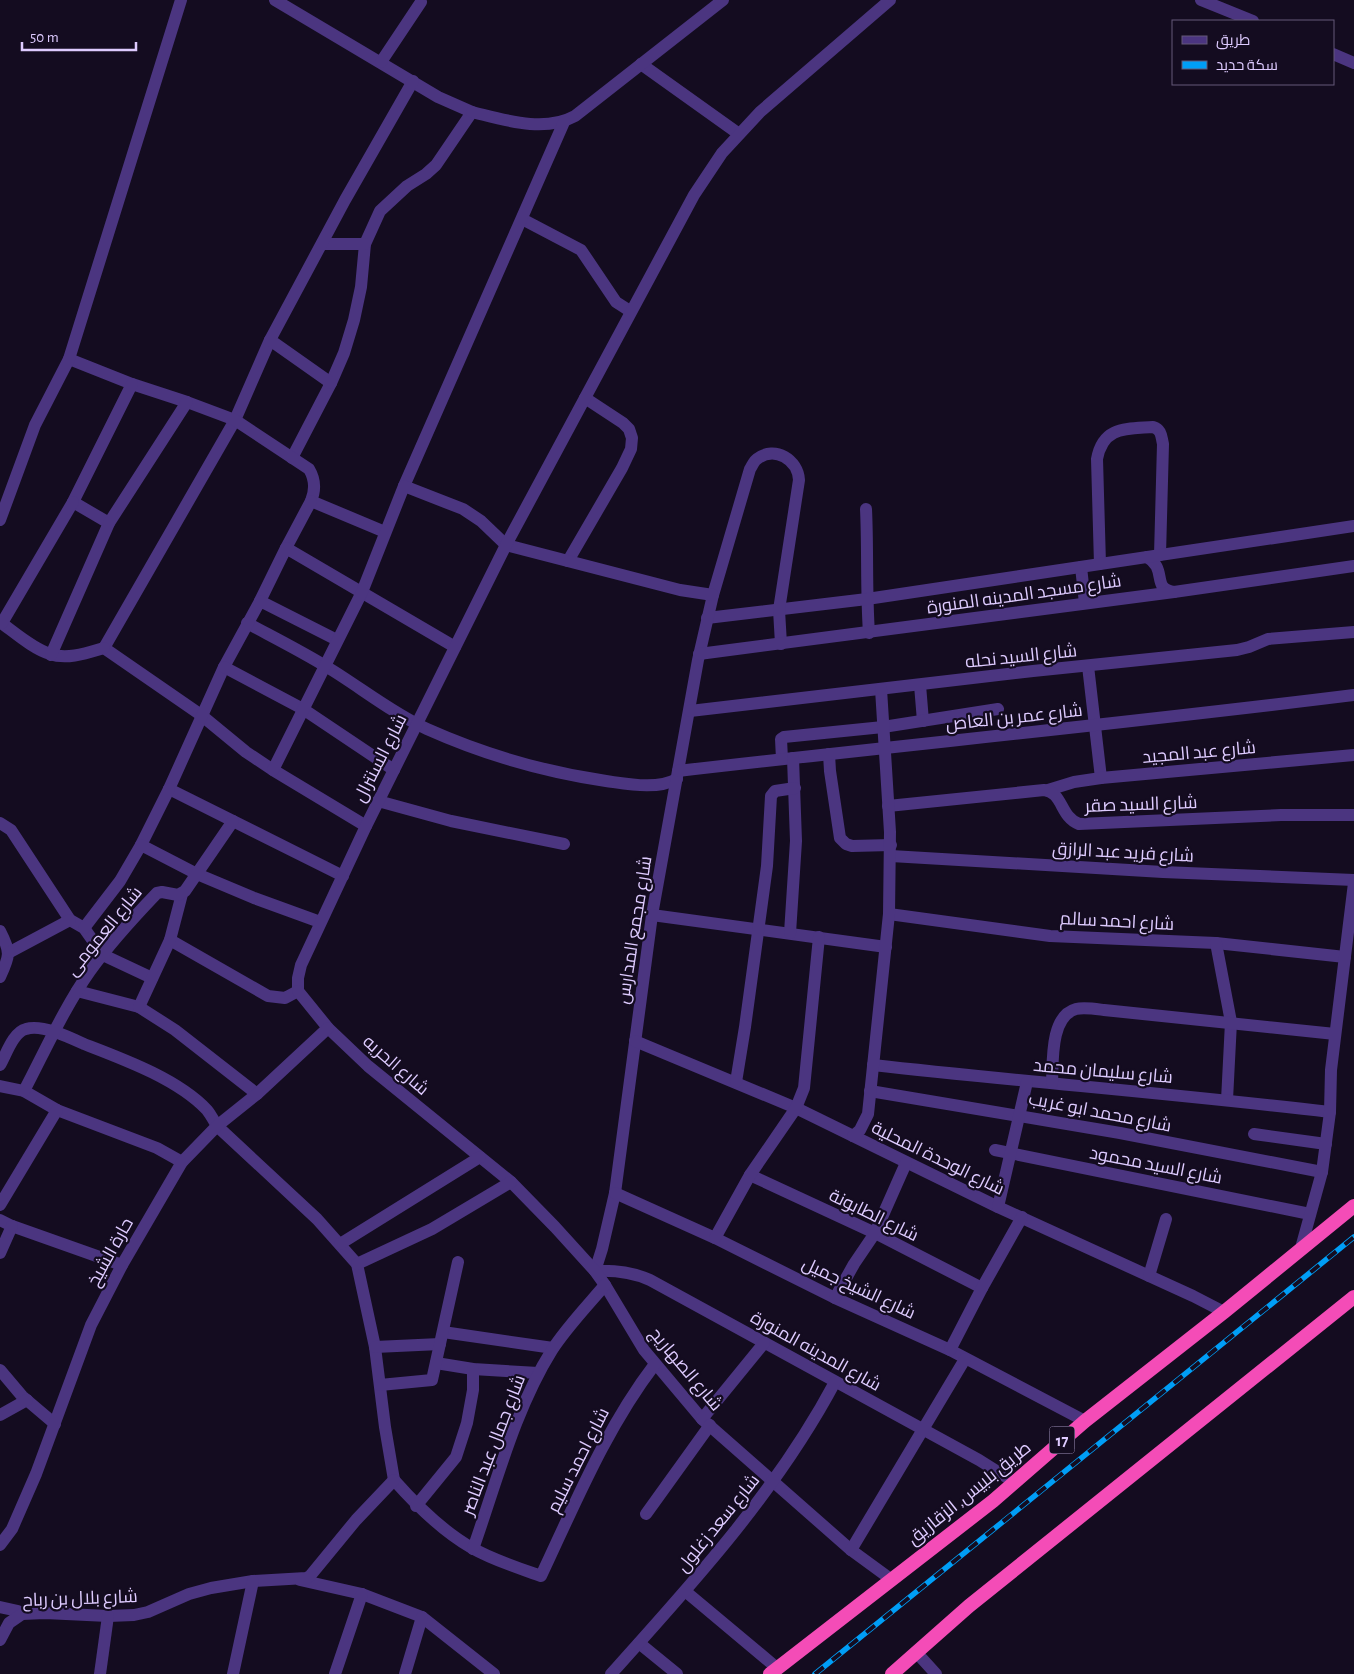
<svg xmlns="http://www.w3.org/2000/svg" width="1354" height="1674" viewBox="0 0 1354 1674" font-family="'Alegreya Sans',Cairo,sans-serif">
<style>
.lines{fill:none;stroke-linecap:round;stroke-linejoin:round}
.minor{stroke:#4b3580;stroke-width:12}
.trunk{stroke:#f44cb7;stroke-width:14}
.rail-casing{stroke:#009ef6;stroke-width:5.5}
.rail{stroke:#140c20;stroke-width:4;stroke-dasharray:11;stroke-linecap:butt}
.labels{text-anchor:middle;stroke-width:4.5;stroke-linejoin:round;paint-order:stroke}
.shield{fill:#140c20;stroke:#a192bc;stroke-width:1}
.shield-label{font-size:16px;font-weight:bold;fill:#decbff}
.street-label{font-size:18px;fill:#decbff;stroke:#140c20}
</style>
<rect width="100%" height="100%" fill="#140c20"/>
<g class="lines">
<g class="minor">
<path d="M 275,0 L 438,97 L 472,112 L 436,165 L 426,174 L 407,186 L 380,211 L 365,244 L 361,287 L 354,320 L 344,353 L 331,383 L 292,458"/>
<path d="M 1201,0 L 1253,21"/>
<path d="M 1333,54 L 1354,63"/>
<path d="M 381,62 L 421,2"/>
<path d="M 641,64 L 739,134"/>
<path d="M 472,112 C 505,120 544,133 575,116 L 723,0"/>
<path d="M 522,219 L 581,250 L 616,302 L 630,311"/>
<path d="M 322,244 L 365,244"/>
<path d="M 270,340 L 235,420 L 104,648 L 201,715 L 246,752 L 273,770 L 366,826"/>
<path d="M 69,359 L 132,384 L 187,402 L 235,420 L 309,469 C 315,479 316,489 311,501 L 385,532"/>
<path d="M 331,383 L 270,340 L 345,200 L 413,81"/>
<path d="M 404,486 L 564,122"/>
<path d="M 866,509 C 868,550 866,591 869,633"/>
<path d="M 0,520 L 35,425 L 69,359 L 181,0"/>
<path d="M 109,523 L 73,502 L 132,384"/>
<path d="M 286,548 L 311,501"/>
<path d="M 1147,557 C 1168,569 1151,589 1174,592"/>
<path d="M 568,561 L 622,468 L 631,449 L 632,438 L 629,429 L 623,423 L 585,398"/>
<path d="M 1100,564 L 1097,459 C 1103,426 1126,429 1153,427 C 1162,430 1161,436 1163,444 L 1160,555"/>
<path d="M 1081,567 L 1085,603"/>
<path d="M 260,601 L 286,548 L 455,647"/>
<path d="M 707,618 L 867,599 L 1354,526"/>
<path d="M 0,622 C 14,632 33,649 50,654 C 67,660 87,653 104,648"/>
<path d="M 2,623 L 73,502"/>
<path d="M 247,623 C 273,637 301,651 327,667 C 360,687 392,713 427,729 C 483,754 545,772 606,781 C 628,784 657,790 677,779"/>
<path d="M 337,640 L 260,601 L 224,667 L 169,789 L 343,876"/>
<path d="M 781,644 L 779,610 L 799,480 C 798,460 775,445 757,459 C 754,461 752,466 750,469 L 713,595 L 698,660 L 652,915 L 615,1193 L 602,1249 L 595,1271 C 615,1270 632,1272 650,1280 L 979,1460 L 1014,1482"/>
<path d="M 699,654 L 1174,592 L 1354,566"/>
<path d="M 51,655 L 109,523 L 187,402"/>
<path d="M 1088,666 L 1101,778"/>
<path d="M 224,667 L 303,709 L 394,770"/>
<path d="M 920,685 L 923,721"/>
<path d="M 690,711 L 1033,671 L 1237,650 L 1249,647 L 1268,639 L 1354,632"/>
<path d="M 829,754 L 830,771 L 840,838 L 846,844 L 852,846 L 891,845"/>
<path d="M 782,759 L 781,739 L 784,737 L 883,727 L 998,709"/>
<path d="M 273,770 L 362,592 L 404,486 L 463,509 L 481,521 L 506,545 L 680,590 L 713,595"/>
<path d="M 678,771 C 903,745 1129,723 1354,695"/>
<path d="M 1048,790 L 1074,782 L 1101,778 L 1354,755"/>
<path d="M 378,801 L 451,821 L 564,844"/>
<path d="M 888,806 L 1044,790 C 1063,792 1060,817 1079,824 L 1281,815 L 1354,815"/>
<path d="M 0,823 L 11,830 L 70,920 L 84,928 L 103,955 L 152,978"/>
<path d="M 141,845 L 169,789"/>
<path d="M 891,856 L 1163,872 L 1354,880"/>
<path d="M 889,914 L 1050,936 L 1216,943 L 1345,957"/>
<path d="M 652,915 L 886,947"/>
<path d="M 84,928 L 120,881 L 141,845 L 197,874 L 254,898 L 320,922"/>
<path d="M 0,931 C 11,952 10,956 0,977"/>
<path d="M 790,933 L 796,841 L 793,758"/>
<path d="M 170,940 L 268,996 L 285,998 L 298,991"/>
<path d="M 1216,943 L 1231,1022 L 1227,1100"/>
<path d="M 10,952 L 70,920"/>
<path d="M 77,991 L 139,1007 L 175,1030 L 257,1094"/>
<path d="M 298,991 L 298,978 L 301,965 L 366,826 L 506,545 L 694,195 L 722,153 L 760,112 L 890,0"/>
<path d="M 298,991 L 328,1028 L 368,1066 L 511,1182 L 555,1227 L 595,1271 L 605,1285 L 644,1350 L 702,1419 L 851,1550 L 892,1580"/>
<path d="M 139,1007 L 170,940 L 182,894"/>
<path d="M 635,1041 L 796,1108 L 998,1207 L 1193,1296 L 1224,1312"/>
<path d="M 0,1065 C 6,1055 13,1032 26,1029 C 42,1024 69,1037 84,1044 C 123,1059 178,1079 207,1110 C 211,1115 214,1121 217,1126 L 317,1219 L 357,1264 L 375,1347 L 385,1427 L 394,1480"/>
<path d="M 873,1065 C 1025,1082 1178,1094 1330,1112"/>
<path d="M 736,1082 L 745,1027 L 767,866 L 771,796 L 775,791 L 795,788"/>
<path d="M 1052,1083 C 1053,1062 1050,1016 1076,1009 C 1084,1007 1096,1009 1104,1010 L 1335,1034"/>
<path d="M 0,1086 L 24,1091 L 57,1110 L 157,1148 L 182,1162"/>
<path d="M 24,1091 C 45,1051 64,1008 90,971 C 110,943 134,917 157,893 L 162,892 L 178,895 L 185,891 L 233,821"/>
<path d="M 870,1091 L 1120,1133 L 1322,1172"/>
<path d="M 1254,1134 L 1326,1144"/>
<path d="M 853,1136 L 860,1130 L 868,1114 L 889,914 L 890,832 L 881,689"/>
<path d="M 995,1150 L 1310,1214"/>
<path d="M 750,1175 L 875,1233 L 982,1288"/>
<path d="M 615,1193 L 715,1238 L 835,1298 L 950,1350 L 1085,1421"/>
<path d="M 0,1205 L 57,1110"/>
<path d="M 998,1207 L 1027,1082"/>
<path d="M 0,1220 L 12,1226 L 122,1265"/>
<path d="M 715,1238 L 750,1175 L 796,1108 L 804,1088 L 819,937"/>
<path d="M 340,1244 L 480,1157"/>
<path d="M 1301,1248 L 1322,1172 L 1330,1112 L 1331,1070 L 1354,883"/>
<path d="M 0,1253 L 12,1226"/>
<path d="M 357,1264 L 432,1229 L 511,1182"/>
<path d="M 1149,1276 L 1166,1219"/>
<path d="M 835,1298 L 854,1264 L 875,1233 L 906,1163"/>
<path d="M 443,1332 L 553,1348"/>
<path d="M 375,1347 L 440,1344"/>
<path d="M 950,1350 L 982,1288 L 1022,1217"/>
<path d="M 436,1363 L 473,1369 L 538,1373"/>
<path d="M 0,1370 L 22,1396 L 55,1424"/>
<path d="M 380,1385 L 432,1380 L 458,1262"/>
<path d="M 0,1415 L 27,1400"/>
<path d="M 702,1419 L 764,1343"/>
<path d="M 394,1480 C 417,1506 442,1531 472,1548 C 493,1560 518,1568 541,1576 C 575,1504 606,1428 655,1364"/>
<path d="M 416,1506 L 456,1457 L 467,1423 L 473,1390 L 473,1369"/>
<path d="M 646,1514 L 710,1425"/>
<path d="M 0,1545 L 12,1529 L 36,1474 L 91,1325 L 122,1265 L 182,1162 L 217,1126 L 257,1094 L 328,1028"/>
<path d="M 473,1549 C 496,1484 515,1409 552,1350 C 566,1328 588,1305 605,1285"/>
<path d="M 851,1550 L 965,1359"/>
<path d="M 300,1580 L 362,1594 L 422,1617 L 494,1674"/>
<path d="M 685,1591 L 777,1668"/>
<path d="M 0,1607 L 18,1611 L 22,1614"/>
<path d="M 0,1640 L 9,1623 L 22,1614 L 45,1613 L 108,1616 L 134,1615 L 148,1612 L 189,1594 L 211,1588 L 253,1581 L 306,1578 L 310,1576 L 356,1520 L 394,1480"/>
<path d="M 639,1643 L 677,1674"/>
<path d="M 916,1652 L 936,1674"/>
<path d="M 100,1674 L 108,1616"/>
<path d="M 233,1674 L 253,1581"/>
<path d="M 335,1674 L 362,1594"/>
<path d="M 405,1674 L 422,1617"/>
<path d="M 611,1674 C 693,1583 777,1491 835,1382"/>
</g>
<g class="trunk">
<path d="M 770,1674 L 993,1501 L 1085,1421 L 1224,1312 L 1354,1206"/>
<path d="M 892,1674 L 969,1606 L 1354,1297"/>
</g>
<g class="rail-casing">
<path id="rail" d="M 815,1674 L 1354,1237"/>
</g>
<use href="#rail" class="rail"/>
</g>
<g class="labels">
<rect class="shield" x="1049.5" y="1426.5" width="25" height="27" rx="4"/>
<g class="shield-label">
<text x="1062" y="1446">17</text>
</g>
<g class="street-label">
<text transform="translate(1024 594) rotate(-8)" y="6">شارع مسجد المدينه المنورة</text>
<text transform="translate(1021 656) rotate(-6)" y="6">شارع السيد نحله</text>
<text transform="translate(1014 717) rotate(-6)" y="6">شارع عمر بن العاص</text>
<text transform="translate(1199 752) rotate(-5)" y="6">شارع عبد المجيد</text>
<text transform="translate(380 758) rotate(-63)" y="6">شارع السنترال</text>
<text transform="translate(1141 804) rotate(-2)" y="6">شارع السيد صقر</text>
<text transform="translate(1123 852) rotate(3)" y="6">شارع فريد عبد الرازق</text>
<text transform="translate(1117 921) rotate(3)" y="6">شارع احمد سالم</text>
<text transform="translate(634 930) rotate(-81)" y="6">شارع مجمع المدارس</text>
<text transform="translate(104 931) rotate(-51)" y="6">شارع العمومى</text>
<text transform="translate(396 1065) rotate(41)" y="6">شارع الحريه</text>
<text transform="translate(1103 1071) rotate(5)" y="6">شارع سليمان محمد</text>
<text transform="translate(1100 1112) rotate(11)" y="6">شارع محمد ابو غريب</text>
<text transform="translate(938 1158) rotate(26)" y="6">شارع الوحدة المحلية</text>
<text transform="translate(1156 1165) rotate(11)" y="6">شارع السيد محمود</text>
<text transform="translate(874 1215) rotate(26)" y="6">شارع الطابونة</text>
<text transform="translate(110 1252) rotate(-61)" y="6">حارة الشيخ</text>
<text transform="translate(859 1288) rotate(25)" y="6">شارع الشيخ جميل</text>
<text transform="translate(816 1351) rotate(29)" y="6">شارع المدينه المنورة</text>
<text transform="translate(686 1369) rotate(50)" y="6">شارع الصهاريج</text>
<text transform="translate(493 1445) rotate(-69)" y="6">شارع جمال عبد الناصر</text>
<text transform="translate(578 1460) rotate(-63)" y="6">شارع احمد سليم</text>
<text transform="translate(969 1493) rotate(-39)" y="6">طريق بلبيس, الزقازيق</text>
<text transform="translate(718 1523) rotate(-51)" y="6">شارع سعد زغلول</text>
<text transform="translate(80 1598) rotate(-2)" y="6">شارع بلال بن رباح</text>
</g>
</g>
<rect x="1172" y="20" width="162" height="65" fill="#140c20" stroke="#655879"/>
<rect x="1182" y="36" width="25" height="8" fill="#4b3580" stroke="#655879"/>
<text x="1216" y="45" font-size="15" fill="#decbff">طريق</text>
<rect x="1182" y="61" width="25" height="8" fill="#009ef6" stroke="#655879"/>
<text x="1216" y="70" font-size="15" fill="#decbff">سكة حديد</text>
<path d="M22 42v8h114v-8" fill="none" stroke="#decbff" stroke-width="2.5"/>
<text x="30" y="42" font-size="15" fill="#decbff" stroke="#140c20" stroke-width="4" paint-order="stroke">50 m</text>
</svg>
